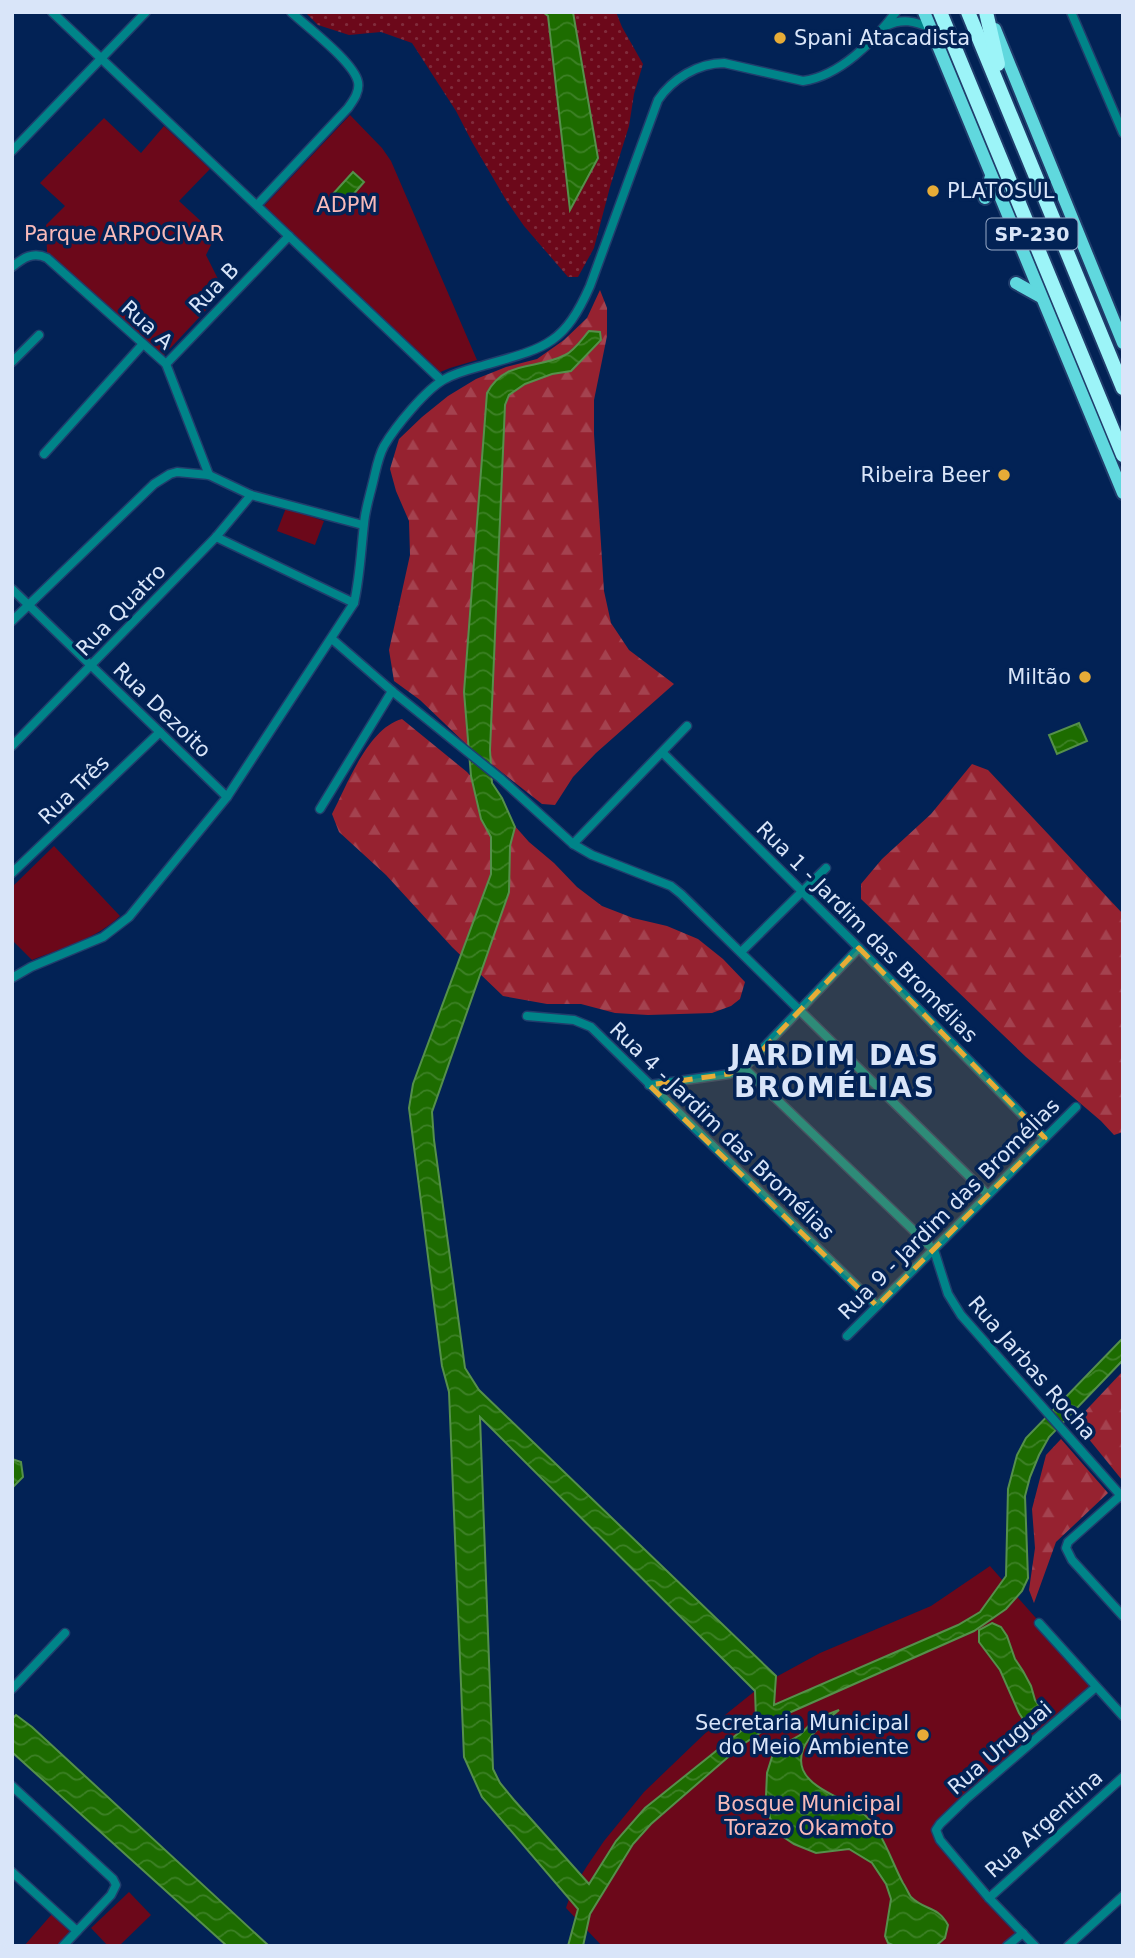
<svg xmlns="http://www.w3.org/2000/svg" width="1135" height="1958" viewBox="0 0 1135 1958" font-family="'DejaVu Sans',sans-serif">
<style>
.grass{fill:url(#grass-dots)}
.forest{fill:url(#forest-firs)}
.park{fill:#6c081a}
.water{fill:url(#water-waves);stroke:#55904b;stroke-width:2;fill-rule:evenodd}
.lines{fill:none;stroke-linecap:round;stroke-linejoin:round}
.minor-casing{stroke:#203d6c;stroke-width:11}
.primary-casing{stroke:#203d6c;stroke-width:16}
.motorway-casing{stroke:#203d6c;stroke-width:18}
.minor{stroke:#008489;stroke-width:8}
.primary{stroke:#60d8de;stroke-width:12}
.motorway{stroke:#9cf4f8;stroke-width:14}
.marked{fill:#e7ac37;fill-opacity:0.2;stroke:#e7ac37;stroke-width:5;stroke-dasharray:14 9;stroke-linejoin:round}
.poi-dot{fill:#e7ac37;stroke:#022255;stroke-width:2.5}
.labels{text-anchor:middle;stroke-width:7;stroke-linejoin:round;paint-order:stroke}
.shield{fill:#022255;stroke:#98aac8;stroke-width:2}
.shield-label{font-size:19px;font-weight:bold;fill:#d9e5f9}
.poi-label{font-size:21px;fill:#d9e5f9;stroke:#022255;text-anchor:end}
.park-label{font-size:21px;fill:#f8bab9;stroke:#022255}
.street-label{font-size:21px;fill:#d9e5f9;stroke:#022255}
.district-label{font-size:28px;font-weight:bold;letter-spacing:2px;fill:#d9e5f9;stroke:#022255}
</style>
<defs>
<pattern id="grass-dots" width="8" height="8" patternUnits="userSpaceOnUse" patternTransform="scale(1.75)"><rect width="8" height="8" fill="#6c081a"/><path d="M2 2h.1M6 6h.1" fill="none" stroke="#802c3c" stroke-width="1.8" stroke-linecap="round"/></pattern>
<pattern id="forest-firs" width="22" height="20" patternUnits="userSpaceOnUse" patternTransform="scale(1.75)"><rect width="22" height="20" fill="#962230"/><path d="M5 1l3.5 6h-7zM16 11l3.5 6h-7z" fill="#a4424f"/></pattern>
<pattern id="water-waves" width="16" height="10" patternUnits="userSpaceOnUse" patternTransform="scale(1.75)"><rect width="16" height="10" fill="#1d6c00"/><path d="M0 5q4-4 8 0t8 0" fill="none" stroke="#3d8126"/></pattern>
</defs>
<rect width="100%" height="100%" fill="#022255"/>
<path class="grass" d="M 305,12 L 616,12 L 622,27 L 643,64 L 634,94 L 629,126 L 610,187 L 594,248 L 578,277 L 568,277 L 524,226 L 506,200 L 472,142 L 456,111 L 412,43 L 381,32 L 349,35 L 318,25 Z"/>
<g class="forest">
<path d="M 600,290 L 607,308 L 607,336 L 594,400 L 594,434 L 604,591 L 611,623 L 629,650 L 674,684 L 596,753 L 573,777 L 555,805 L 542,804 L 466,744 L 420,700 L 394,681 L 389,650 L 410,555 L 409,521 L 396,491 L 390,469 L 399,439 L 422,417 L 448,396 L 476,379 L 506,367 L 537,359 L 564,340 L 587,318 Z"/>
<path d="M 402,719 L 467,772 L 529,842 L 554,863 L 577,887 L 602,906 L 633,918 L 667,926 L 698,939 L 723,959 L 745,982 L 740,999 L 731,1006 L 712,1013 L 648,1015 L 615,1013 L 581,1004 L 547,1004 L 503,996 L 452,947 L 386,875 L 339,832 L 332,814 C 347,785 368,728 402,719 Z"/>
<path d="M 972,764 L 988,770 L 1123,914 L 1123,1132 L 1114,1135 L 1101,1121 L 1026,1057 L 861,899 L 861,884 L 882,859 L 931,814 Z"/>
<path d="M 1123,1371 L 1123,1479 L 1122,1480 L 1075,1422 Z"/>
<path d="M 1061,1439 L 1108,1493 L 1056,1542 L 1034,1603 L 1029,1590 L 1035,1548 L 1032,1509 L 1046,1455 Z"/>
</g>
<g class="park">
<path d="M 350,115 L 382,148 L 391,161 L 477,360 L 450,368 L 438,373 L 263,207 Z"/>
<path d="M 104,118 L 141,153 L 164,126 L 210,169 L 179,201 L 216,235 L 206,255 L 224,291 L 163,356 L 56,260 L 47,253 L 46,225 L 65,206 L 40,183 Z"/>
<path d="M 286,508 L 324,521 L 315,545 L 277,531 Z"/>
<path d="M 54,846 L 120,916 C 96,939 63,948 32,960 L 12,940 L 12,887 Z"/>
<path d="M 990,1566 L 1097,1687 L 939,1827 L 940,1835 L 1027,1932 L 1011,1946 L 602,1946 L 566,1908 L 572,1890 L 587,1866 L 604,1841 L 644,1792 L 720,1719 L 765,1683 L 820,1653 L 931,1606 Z"/>
<path d="M 129,1892 L 151,1915 L 119,1946 L 108,1946 L 91,1928 Z"/>
<path d="M 52,1914 L 71,1931 L 57,1946 L 24,1946 Z"/>
</g>
<g class="water">
<path d="M 543,12 L 573,12 L 598,158 L 570,210 L 548,16 Z"/>
<path d="M 353,172 L 364,182 L 345,204 L 333,194 Z"/>
<path d="M 589,331 L 600,332 L 601,340 L 571,371 L 552,374 L 525,384 L 509,395 L 505,405 L 490,750 L 492,783 L 502,798 L 515,827 L 510,846 L 509,892 L 432,1112 L 434,1140 L 465,1368 L 479,1390 L 776,1676 L 774,1705 L 958,1625 L 980,1612 L 1006,1576 L 1008,1489 L 1017,1455 L 1026,1438 L 1123,1338 L 1123,1360 L 1049,1437 L 1039,1455 L 1030,1477 L 1025,1496 L 1028,1578 L 1022,1591 L 1006,1609 L 974,1631 L 791,1712 L 742,1745 L 651,1824 L 633,1844 L 590,1914 L 583,1946 L 568,1946 L 578,1909 L 482,1797 L 464,1757 L 449,1392 L 442,1366 L 409,1108 L 413,1084 L 491,874 L 491,837 L 481,819 L 471,776 L 464,692 L 487,393 C 505,359 537,370 565,355 C 574,351 582,339 589,331 ZM 480,1417 L 755,1691 L 756,1719 L 645,1808 L 616,1841 L 589,1884 L 514,1800 L 500,1783 L 493,1769 Z"/>
<path d="M 1079,723 L 1087,741 L 1057,754 L 1049,735 Z"/>
<path d="M 12,1459 L 21,1462 L 23,1477 L 12,1488 Z"/>
<path d="M 992,1623 L 1001,1627 L 1007,1636 L 1015,1659 L 1023,1671 L 1031,1686 L 1035,1700 L 1040,1707 L 1035,1719 L 1025,1722 L 1019,1713 L 1000,1670 L 979,1642 L 979,1630 Z"/>
<path d="M 839,1710 C 824,1723 793,1745 803,1770 C 811,1789 843,1798 859,1810 C 882,1827 890,1859 903,1883 C 906,1887 908,1893 911,1897 C 925,1911 937,1905 948,1925 L 945,1938 L 937,1945 L 895,1946 L 888,1943 L 885,1936 L 891,1899 L 886,1884 L 872,1863 L 849,1849 L 816,1853 L 794,1844 L 782,1836 L 770,1818 L 766,1796 L 767,1773 L 772,1757 L 779,1747 L 800,1735 L 815,1719 Z"/>
<path d="M 16,1715 L 32,1727 L 269,1946 L 227,1946 L 13,1753 L 12,1719 Z"/>
</g>
<g class="lines">
<g class="minor-casing">
<g id="minor">
<path d="M 52,12 L 441,380"/>
<path d="M 1071,12 L 1123,133"/>
<path d="M 886,26 C 902,18 915,21 930,28"/>
<path d="M 12,151 L 146,12"/>
<path d="M 257,205 L 348,108 C 353,101 360,92 358,82 C 354,62 307,27 291,12"/>
<path d="M 12,267 C 23,258 33,251 47,258 L 166,364 L 209,475"/>
<path d="M 12,362 L 39,335"/>
<path d="M 166,364 L 289,236"/>
<path d="M 44,454 L 143,344"/>
<path d="M 216,537 L 354,603"/>
<path d="M 12,589 L 227,797"/>
<path d="M 12,621 L 154,484 L 170,474 L 177,472 L 209,475 L 251,495 L 363,525"/>
<path d="M 332,639 L 392,691 L 500,778 L 573,844 L 592,855 L 671,886 L 681,894 L 988,1195"/>
<path d="M 12,746 L 216,537 L 251,495"/>
<path d="M 663,753 L 859,948 L 1045,1138"/>
<path d="M 320,809 L 392,691"/>
<path d="M 573,844 L 687,726"/>
<path d="M 12,873 L 160,732"/>
<path d="M 741,952 L 826,868"/>
<path d="M 12,978 L 31,967 L 103,937 L 129,917 L 227,797 L 354,603 C 360,577 361,550 364,524 C 365,510 370,495 373,482 C 376,470 378,457 384,446 C 395,427 426,389 445,379 C 457,372 471,369 485,365 C 545,348 564,345 590,286 L 658,100 C 672,79 698,63 724,63 L 803,81 C 840,76 874,41 896,12"/>
<path d="M 527,1016 L 574,1020 L 591,1027 L 877,1306"/>
<path d="M 744,1068 L 934,1250 L 948,1294 L 961,1315 L 1123,1498"/>
<path d="M 649,1085 L 729,1074 L 744,1068 L 859,948"/>
<path d="M 847,1336 L 1076,1107"/>
<path d="M 1121,1495 L 1068,1542 L 1066,1548 L 1072,1560 L 1123,1616"/>
<path d="M 1039,1623 L 1123,1716"/>
<path d="M 12,1689 L 65,1633"/>
<path d="M 12,1786 L 113,1879 L 116,1885 L 111,1895 L 63,1946"/>
<path d="M 12,1872 L 77,1931"/>
<path d="M 989,1898 L 1123,1777"/>
<path d="M 1007,1946 L 1023,1933"/>
<path d="M 1035,1946 L 989,1898 L 940,1840 L 936,1830 L 940,1824 L 966,1799 L 1096,1687"/>
<path d="M 1068,1946 L 1123,1896"/>
</g>
</g>
<g class="primary-casing">
<g id="primary">
<path d="M 924,12 L 1123,493"/>
<path d="M 995,29 L 1123,343"/>
<path d="M 985,198 L 991,176"/>
<path d="M 1016,283 L 1041,297"/>
</g>
</g>
<g class="motorway-casing">
<g id="motorway">
<path d="M 940,12 L 1123,455"/>
<path d="M 968,12 L 1123,388"/>
<path d="M 986,12 L 998,64"/>
</g>
</g>
<use href="#minor" class="minor"/>
<use href="#primary" class="primary"/>
<use href="#motorway" class="motorway"/>
</g>
<path class="marked" d="M 859,948 L 1045,1138 L 877,1306 L 649,1085 L 729,1074 L 752,1061 Z"/>
<g class="poi-dot">
<circle cx="780" cy="38" r="7"/>
<circle cx="933" cy="191" r="7"/>
<circle cx="1004" cy="475" r="7"/>
<circle cx="1085" cy="677" r="7"/>
<circle cx="923" cy="1735" r="7"/>
</g>
<g class="labels">
<rect class="shield" x="986.5" y="218.5" width="91" height="31" rx="5"/>
<g class="shield-label">
<text x="1032" y="241">SP-230</text>
</g>
<g class="poi-label">
<text x="794" y="45" text-anchor="start">Spani Atacadista</text>
<text x="947" y="198" text-anchor="start">PLATOSUL</text>
<text x="990" y="482">Ribeira Beer</text>
<text x="1071" y="684">Miltão</text>
<text x="909" y="1730">Secretaria Municipal<tspan x="909" dy="24">do Meio Ambiente</tspan></text>
</g>
<g class="park-label">
<text x="347" y="212">ADPM</text>
<text x="124" y="241">Parque ARPOCIVAR</text>
<text x="809" y="1811">Bosque Municipal<tspan x="809" dy="24">Torazo Okamoto</tspan></text>
</g>
<g class="street-label">
<text transform="translate(214 288) rotate(-46)" y="7">Rua B</text>
<text transform="translate(147 325) rotate(42)" y="7">Rua A</text>
<text transform="translate(121 610) rotate(-46)" y="7">Rua Quatro</text>
<text transform="translate(162 710) rotate(44)" y="7">Rua Dezoito</text>
<text transform="translate(74 790) rotate(-44)" y="7">Rua Três</text>
<text transform="translate(867 932) rotate(45)" y="7">Rua 1 - Jardim das Bromélias</text>
<text transform="translate(722 1131) rotate(44)" y="7">Rua 4 - Jardim das Bromélias</text>
<text transform="translate(949 1209) rotate(-45)" y="7">Rua 9 - Jardim das Bromélias</text>
<text transform="translate(1032 1368) rotate(49)" y="7">Rua Jarbas Rocha</text>
<text transform="translate(1000 1748) rotate(-41)" y="7">Rua Uruguai</text>
<text transform="translate(1044 1824) rotate(-42)" y="7">Rua Argentina</text>
</g>
<g class="district-label">
<text x="835" y="1065">JARDIM DAS<tspan x="835" dy="32">BROMÉLIAS</tspan></text>
</g>
</g>
<rect width="1135" height="1958" fill="none" stroke="#d9e5f9" stroke-width="28"/>
</svg>
